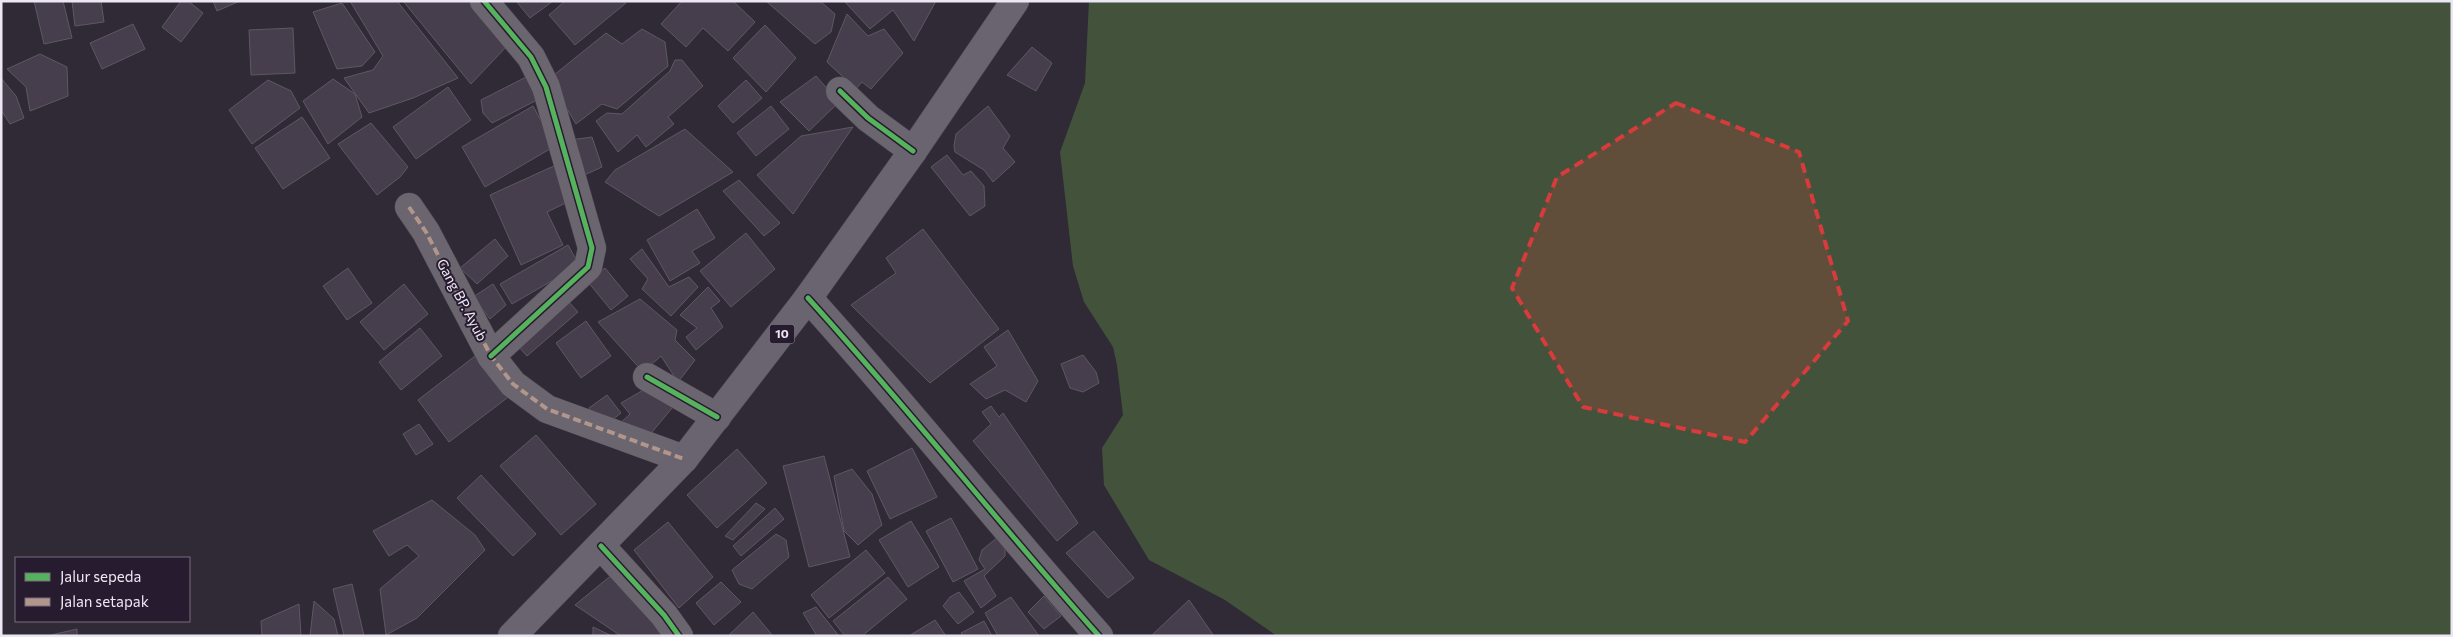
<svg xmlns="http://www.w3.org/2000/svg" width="2453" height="637" viewBox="0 0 2453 637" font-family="Commissioner,sans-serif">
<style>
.green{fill:#43533b}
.building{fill:#463e4d;stroke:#5e5863}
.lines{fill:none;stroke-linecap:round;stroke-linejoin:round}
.minor-casing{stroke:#4b4650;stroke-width:29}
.tertiary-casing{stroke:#4b4650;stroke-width:29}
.trunk-casing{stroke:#4b4650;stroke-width:29}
.minor{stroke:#6a656e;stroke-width:28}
.tertiary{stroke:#6a656e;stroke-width:28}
.trunk{stroke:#6a6470;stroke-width:28}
.quiet{stroke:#b2968c;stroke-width:4;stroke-dasharray:8 4;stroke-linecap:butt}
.cycleway-casing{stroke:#271c2f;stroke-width:8}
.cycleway{stroke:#56b35d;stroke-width:5}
.marked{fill:#d83b3c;fill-opacity:0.2;stroke:#d83b3c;stroke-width:4;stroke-dasharray:10 6;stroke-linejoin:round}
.labels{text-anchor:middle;stroke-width:4;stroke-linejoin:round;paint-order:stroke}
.shield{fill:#271c2f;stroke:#b2a9b9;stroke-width:1}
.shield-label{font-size:12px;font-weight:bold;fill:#ede6f4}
.street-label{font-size:14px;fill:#ede6f4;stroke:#271c2f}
</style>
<rect width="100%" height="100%" fill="#302a36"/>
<path class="green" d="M 1089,1 L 2452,1 L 2452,636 L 1277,636 L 1225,600 L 1149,560 L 1104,485 L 1102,448 L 1123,415 L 1117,365 L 1113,347 L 1084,302 L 1073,266 L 1060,152 L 1085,83 Z"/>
<g class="building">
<path d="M 34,1 L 63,1 L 72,38 L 44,44 Z"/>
<path d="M 72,1 L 101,1 L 104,22 L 75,26 Z"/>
<path d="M 181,1 L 188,1 L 203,13 L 181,42 L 162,27 Z"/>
<path d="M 213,1 L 240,1 L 217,11 Z"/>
<path d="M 350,1 L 397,1 L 458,78 L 413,98 L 369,113 L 344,78 L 373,70 L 383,56 Z"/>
<path d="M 403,1 L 471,1 L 508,45 L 471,84 Z"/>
<path d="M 516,1 L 553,1 L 530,18 Z"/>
<path d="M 565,1 L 624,1 L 626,3 L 575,45 L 549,15 Z"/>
<path d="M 682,1 L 733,1 L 755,22 L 728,51 L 703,28 L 686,47 L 661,24 Z"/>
<path d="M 766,1 L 820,1 L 835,14 L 831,32 L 815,44 Z"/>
<path d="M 844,1 L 936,1 L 914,41 L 893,10 L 870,29 Z"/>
<path d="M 342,3 L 375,52 L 362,66 L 337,69 L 313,12 Z"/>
<path d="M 847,14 L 868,36 L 884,29 L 903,53 L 871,89 L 862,82 L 856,89 L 827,62 Z"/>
<path d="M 133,24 L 145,49 L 102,69 L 90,43 Z"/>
<path d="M 765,25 L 796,58 L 766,92 L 733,58 Z"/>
<path d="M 293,28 L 295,73 L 251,75 L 249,30 Z"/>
<path d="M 642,29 L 665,42 L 668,66 L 617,109 L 602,104 L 576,124 L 549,79 L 606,33 L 622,44 Z"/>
<path d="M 1032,47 L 1052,63 L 1036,91 L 1007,75 Z"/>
<path d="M 40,54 L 67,67 L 68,96 L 30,111 L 26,87 L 7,69 Z"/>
<path d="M 675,60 L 682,60 L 703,86 L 668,117 L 674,124 L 646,147 L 637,135 L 618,152 L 596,121 L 607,113 L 622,114 L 670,71 Z"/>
<path d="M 532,74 L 543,97 L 492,123 L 483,113 L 481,100 Z"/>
<path d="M 816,76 L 839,102 L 809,131 L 780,102 Z"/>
<path d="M 1,78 L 16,96 L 24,118 L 10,124 L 1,110 Z"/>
<path d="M 333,79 L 355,94 L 362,117 L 328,144 L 303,101 Z"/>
<path d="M 268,80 L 291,91 L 300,108 L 252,144 L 229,110 Z"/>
<path d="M 746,80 L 762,98 L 733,123 L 718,106 Z"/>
<path d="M 448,87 L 471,120 L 416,159 L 393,127 Z"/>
<path d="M 533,106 L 555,146 L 485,187 L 462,147 Z"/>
<path d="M 771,106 L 789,129 L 756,156 L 737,133 Z"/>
<path d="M 988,106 L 1010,136 L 1003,148 L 1015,162 L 993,182 L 984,170 L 955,152 L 954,146 L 956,134 Z"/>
<path d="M 302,117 L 330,158 L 283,189 L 255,148 Z"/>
<path d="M 371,123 L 408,167 L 400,177 L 377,195 L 338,144 Z"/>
<path d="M 853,127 L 793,214 L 757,175 L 801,136 Z"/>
<path d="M 685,129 L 733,172 L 659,216 L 605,182 L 615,170 Z"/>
<path d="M 592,137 L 602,167 L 580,177 L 570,140 Z"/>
<path d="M 947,155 L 963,175 L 971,171 L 984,186 L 985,206 L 970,216 L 931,167 Z"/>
<path d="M 556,165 L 572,200 L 547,212 L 563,245 L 521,265 L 490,195 Z"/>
<path d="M 739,180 L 780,223 L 764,236 L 723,191 Z"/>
<path d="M 697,209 L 715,238 L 692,251 L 700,263 L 670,281 L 647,240 Z"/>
<path d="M 923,229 L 999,329 L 930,383 L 851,305 L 896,273 L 886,258 Z"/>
<path d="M 746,233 L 775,269 L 731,307 L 700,271 Z"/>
<path d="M 495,239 L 508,256 L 477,284 L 460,268 Z"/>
<path d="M 568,245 L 579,265 L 512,304 L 500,284 Z"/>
<path d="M 642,249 L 669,287 L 689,277 L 698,287 L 671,316 L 642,289 L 648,279 L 630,259 Z"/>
<path d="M 348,268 L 372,303 L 347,320 L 323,286 Z"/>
<path d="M 605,268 L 628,296 L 611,310 L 588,282 Z"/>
<path d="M 404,284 L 428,314 L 384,350 L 360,322 Z"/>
<path d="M 493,284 L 506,305 L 490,319 L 473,297 Z"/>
<path d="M 708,287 L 720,301 L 711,308 L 723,327 L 696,350 L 686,337 L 697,328 L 680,315 Z"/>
<path d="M 640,299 L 677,330 L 675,340 L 695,360 L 678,382 L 661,356 L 643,372 L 598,322 Z"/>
<path d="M 568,301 L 578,312 L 527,356 L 517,345 Z"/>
<path d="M 586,321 L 611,356 L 581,378 L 556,343 Z"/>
<path d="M 420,328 L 442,356 L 401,390 L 379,362 Z"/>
<path d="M 1008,330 L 1038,381 L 1026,402 L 1005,390 L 986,399 L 970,384 L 997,366 L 984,347 Z"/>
<path d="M 479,353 L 511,395 L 449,442 L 418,400 Z"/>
<path d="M 1083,355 L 1096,372 L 1099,383 L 1083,392 L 1070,388 L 1061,364 Z"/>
<path d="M 652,385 L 673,407 L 647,438 L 617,426 L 630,414 L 621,403 Z"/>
<path d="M 607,395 L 621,413 L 603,427 L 589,408 Z"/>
<path d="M 991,406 L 999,417 L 1003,413 L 1078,523 L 1057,541 L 973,441 L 991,424 L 982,412 Z"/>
<path d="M 419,424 L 433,444 L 416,455 L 403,434 Z"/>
<path d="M 536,435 L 596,504 L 561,535 L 500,466 Z"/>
<path d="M 912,448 L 937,497 L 890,519 L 867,471 Z"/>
<path d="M 737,449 L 767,483 L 717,528 L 687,495 Z"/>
<path d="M 824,456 L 850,557 L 809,567 L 783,466 Z"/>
<path d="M 852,469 L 872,494 L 882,525 L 858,545 L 844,531 L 834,476 Z"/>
<path d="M 481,475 L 536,534 L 513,556 L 457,498 Z"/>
<path d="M 432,500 L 475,535 L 485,550 L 417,618 L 386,635 L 380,589 L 419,556 L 407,545 L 389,556 L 373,531 Z"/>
<path d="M 756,503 L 765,509 L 733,540 L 725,536 Z"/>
<path d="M 775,508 L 784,519 L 741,556 L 733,546 Z"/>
<path d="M 951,518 L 978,569 L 953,582 L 926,531 Z"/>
<path d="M 911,521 L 939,567 L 908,587 L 879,540 Z"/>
<path d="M 668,522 L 713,577 L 679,608 L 634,550 Z"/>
<path d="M 1094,531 L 1134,578 L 1108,598 L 1066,553 Z"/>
<path d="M 776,534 L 786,540 L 789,557 L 752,589 L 739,584 L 732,570 Z"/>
<path d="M 998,537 L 1005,543 L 1005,556 L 984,576 L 996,596 L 981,608 L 964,581 L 985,569 L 979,560 L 982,550 Z"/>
<path d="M 866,550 L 885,573 L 829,618 L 811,595 Z"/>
<path d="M 619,569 L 675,636 L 621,636 L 575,605 Z"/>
<path d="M 888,577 L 907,599 L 862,636 L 845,636 L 833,621 Z"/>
<path d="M 721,582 L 741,602 L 714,625 L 696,603 Z"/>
<path d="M 352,584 L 364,636 L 344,636 L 333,589 Z"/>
<path d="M 959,592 L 974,612 L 958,624 L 943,606 L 950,597 Z"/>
<path d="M 1044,596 L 1061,616 L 1044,629 L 1028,612 Z"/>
<path d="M 1011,597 L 1039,636 L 998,636 L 985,613 Z"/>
<path d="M 1189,600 L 1214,636 L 1151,636 Z"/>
<path d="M 314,601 L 334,619 L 338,636 L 310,636 Z"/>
<path d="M 299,604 L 301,636 L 262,636 L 261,621 Z"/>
<path d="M 816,607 L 839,636 L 817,636 L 803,613 Z"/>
<path d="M 753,612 L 773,636 L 728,636 Z"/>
<path d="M 935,620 L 946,636 L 909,636 Z"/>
<path d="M 984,621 L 992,636 L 963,636 L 961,633 Z"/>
<path d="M 593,627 L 612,636 L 593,636 Z"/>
<path d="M 77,629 L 77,636 L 47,636 Z"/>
</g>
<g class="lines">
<g class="minor-casing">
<g id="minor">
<path d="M 484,1 L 531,57 L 546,87 L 592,248 L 588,267 L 491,356"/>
<path d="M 840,91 L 868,118 L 913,151"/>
<path d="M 409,207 L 426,232 L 491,356 L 513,384 L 547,409 L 684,459"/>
<path d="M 647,377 L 717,417"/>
<path d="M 601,546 L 664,615 L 679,636"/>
</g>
</g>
<g class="tertiary-casing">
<path id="tertiary" d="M 808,298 C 908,408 1000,525 1099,636"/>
</g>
<g class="trunk-casing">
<path id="trunk" d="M 512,636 L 684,459 L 808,298 L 913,151 L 1015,1"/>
</g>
<use href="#minor" class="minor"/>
<use href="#tertiary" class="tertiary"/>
<use href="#trunk" class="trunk"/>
<path class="quiet" d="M 409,207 L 426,232 L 491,356 L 513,384 L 547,409 L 684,459"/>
<g class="cycleway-casing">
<g id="cycleway">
<path d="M 484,1 L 531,57 L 546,87 L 592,248 L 588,267 L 491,356"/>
<path d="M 840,91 L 868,118 L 913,151"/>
<path d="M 808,298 C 908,408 1000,525 1099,636"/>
<path d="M 647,377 L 717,417"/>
<path d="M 601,546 L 664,615 L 679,636"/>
</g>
</g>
<use href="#cycleway" class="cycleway"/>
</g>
<path class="marked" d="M 1676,103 L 1799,152 L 1848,321 L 1745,442 L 1583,407 L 1512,288 L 1557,177 Z"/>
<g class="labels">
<rect class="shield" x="769.5" y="324.5" width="25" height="19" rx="4"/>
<g class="shield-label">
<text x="782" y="338">10</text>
</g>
<g class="street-label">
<text transform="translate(462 300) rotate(62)" y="5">Gang BP. Ayub</text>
</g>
</g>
<rect width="2453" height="637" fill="none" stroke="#ede6f4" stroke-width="5"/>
<rect x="15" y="557" width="175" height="65" fill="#271c2f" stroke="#766d7e"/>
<rect x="25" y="573" width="25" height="8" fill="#56b35d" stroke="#766d7e"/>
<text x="60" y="582" font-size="15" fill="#ede6f4">Jalur sepeda</text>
<rect x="25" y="598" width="25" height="8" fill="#b2968c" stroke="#766d7e"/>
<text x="60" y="607" font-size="15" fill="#ede6f4">Jalan setapak</text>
</svg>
